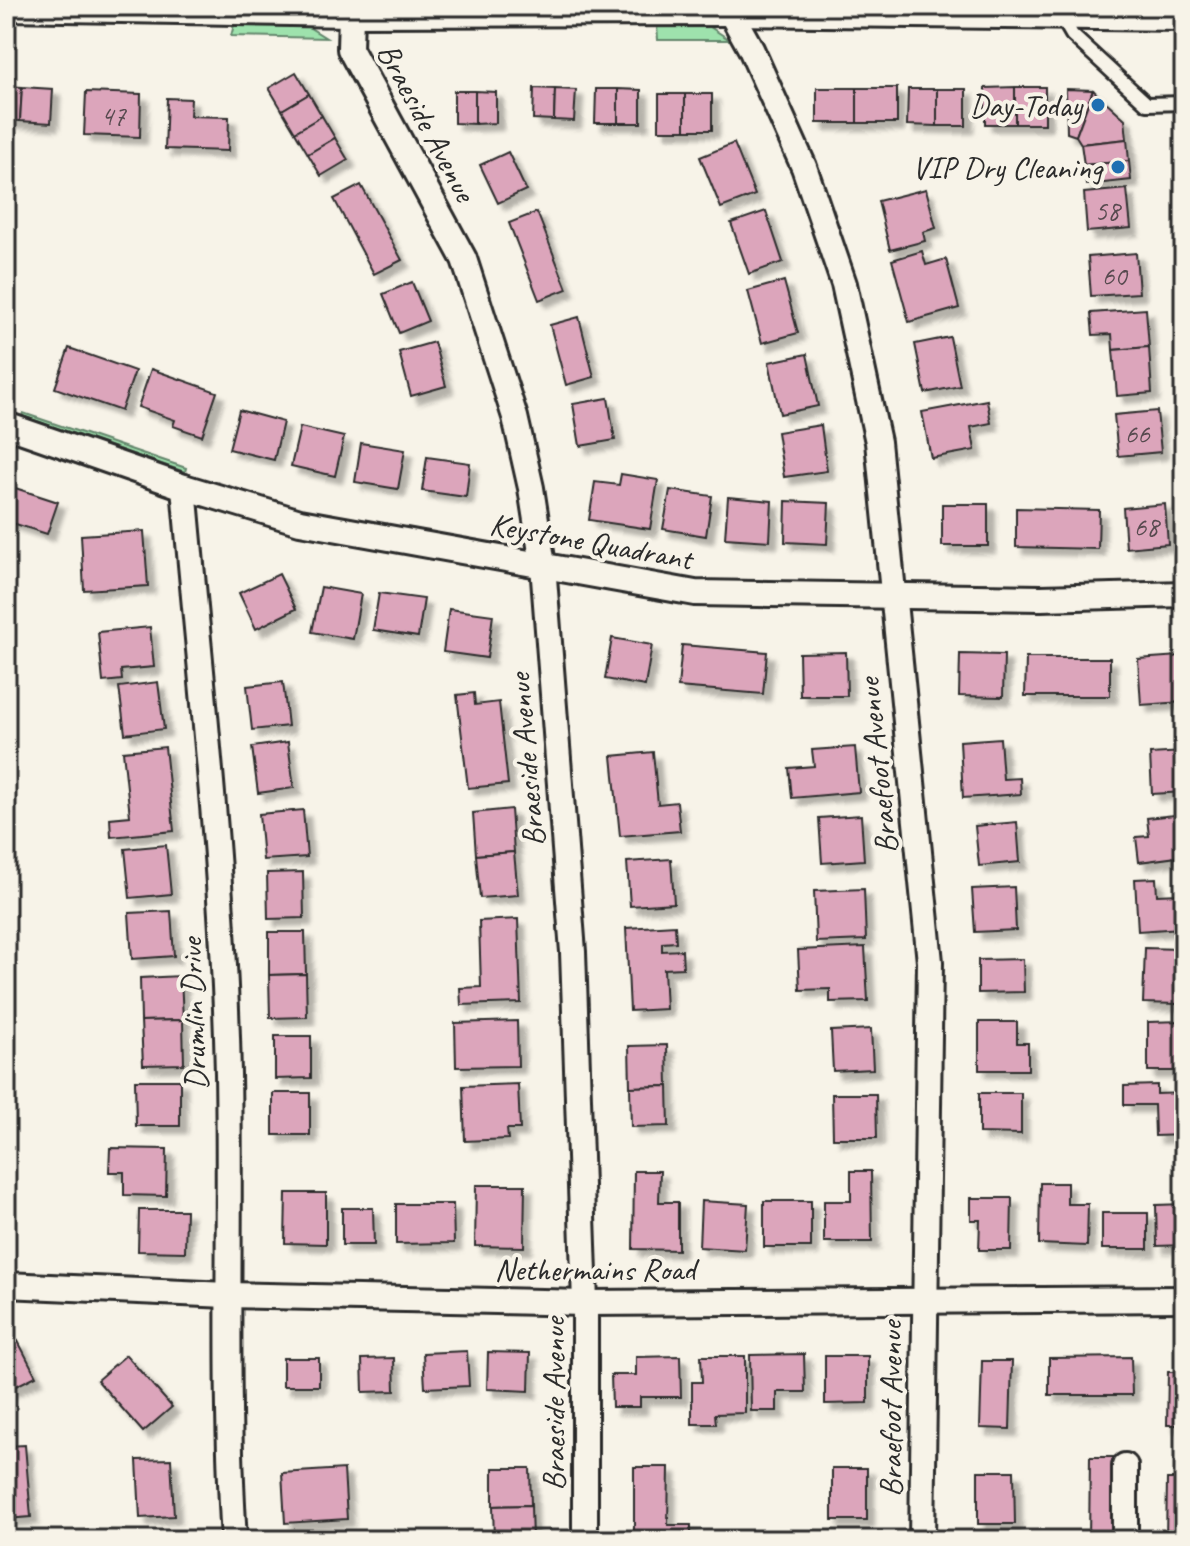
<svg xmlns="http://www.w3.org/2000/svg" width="1190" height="1546" viewBox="0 0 1190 1546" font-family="Caveat,sans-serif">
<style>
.green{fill:#9ee2ad;stroke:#64866c;stroke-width:2}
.building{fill:#dca5bb;stroke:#2b2b2b;stroke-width:2;filter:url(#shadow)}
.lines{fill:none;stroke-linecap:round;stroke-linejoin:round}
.lane-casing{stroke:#2b2b2b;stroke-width:18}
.street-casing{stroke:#2b2b2b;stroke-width:30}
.lane{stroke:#f7f3e8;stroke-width:12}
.street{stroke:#f7f3e8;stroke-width:24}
.poi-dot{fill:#1f6fb2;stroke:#f7f3e8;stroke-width:3}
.labels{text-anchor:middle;stroke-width:8;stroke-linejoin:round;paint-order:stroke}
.number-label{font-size:28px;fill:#574a4f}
.poi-label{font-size:32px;fill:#2b2b2b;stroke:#f7f3e8;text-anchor:end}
.street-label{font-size:32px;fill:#2b2b2b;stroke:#f7f3e8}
</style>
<defs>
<filter id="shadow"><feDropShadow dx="7" dy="7" stdDeviation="2" flood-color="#0004"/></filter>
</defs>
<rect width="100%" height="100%" fill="#f7f3e8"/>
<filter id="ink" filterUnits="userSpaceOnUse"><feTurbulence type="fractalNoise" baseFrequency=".0125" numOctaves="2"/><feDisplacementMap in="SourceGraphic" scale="16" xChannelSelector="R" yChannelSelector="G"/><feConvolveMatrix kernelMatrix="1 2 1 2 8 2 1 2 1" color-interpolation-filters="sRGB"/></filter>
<g filter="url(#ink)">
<g class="green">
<path d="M 234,25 L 307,26 L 326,38 L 231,36 Z"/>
<path d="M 657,26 L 710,27 L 730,40 L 658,40 Z"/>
<path d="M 23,413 L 186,468 L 185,472 L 22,416 Z"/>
</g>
<g class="building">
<path d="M 296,72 L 309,94 L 282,110 L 269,88 Z"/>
<path d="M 6,86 L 22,87 L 20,121 L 6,120 Z"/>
<path d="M 22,87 L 53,89 L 51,123 L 20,121 Z"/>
<rect x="1015" y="87" width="30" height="37"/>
<path d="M 1015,87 L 1015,124 L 985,124 L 985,88 Z"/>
<path d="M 534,88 L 555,89 L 554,120 L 533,119 Z"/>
<rect x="817" y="88" width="40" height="35"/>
<rect x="857" y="88" width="40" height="35"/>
<path d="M 555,89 L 576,90 L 574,121 L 554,120 Z"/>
<path d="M 596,89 L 618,89 L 618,123 L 595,123 Z"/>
<path d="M 618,89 L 641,90 L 641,123 L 618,123 Z"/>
<path d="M 908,89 L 937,89 L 937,126 L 907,125 Z"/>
<rect x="937" y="89" width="29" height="37"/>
<path d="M 1066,89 L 1093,90 L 1076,136 L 1067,133 Z"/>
<path d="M 1093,90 L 1125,119 L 1127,139 L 1081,144 L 1076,136 Z"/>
<path d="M 454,91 L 475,91 L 475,124 L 454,123 Z"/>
<path d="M 475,91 L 496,92 L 496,123 L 475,124 Z"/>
<path d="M 86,92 L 141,94 L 140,137 L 84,135 Z"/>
<path d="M 309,94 L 322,116 L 295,132 L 282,110 Z"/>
<rect x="659" y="94" width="26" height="36"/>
<rect x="685" y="94" width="27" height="36"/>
<path d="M 167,98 L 191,99 L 190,116 L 229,117 L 228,151 L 165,149 Z"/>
<path d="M 322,116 L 335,138 L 308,154 L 295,132 Z"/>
<path d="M 335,138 L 348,160 L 321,176 L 308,154 Z"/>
<path d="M 1127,139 L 1129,161 L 1084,165 L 1081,144 Z"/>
<path d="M 734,143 L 755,195 L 721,208 L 700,157 Z"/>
<path d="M 508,152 L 526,190 L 498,203 L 480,165 Z"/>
<path d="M 1129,161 L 1131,180 L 1086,185 L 1084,165 Z"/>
<path d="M 361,185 L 402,260 L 374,274 L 334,199 Z"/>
<path d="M 926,189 L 936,228 L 923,232 L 925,241 L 890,250 L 878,201 Z"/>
<path d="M 1127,189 L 1131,228 L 1087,232 L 1084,193 Z"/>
<path d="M 766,211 L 783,262 L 749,274 L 731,223 Z"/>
<path d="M 537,212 L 567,289 L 539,300 L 509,223 Z"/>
<path d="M 922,251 L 926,265 L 946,259 L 959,308 L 909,322 L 892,260 Z"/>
<path d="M 1136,253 L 1139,293 L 1091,296 L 1088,257 Z"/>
<path d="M 784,281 L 798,333 L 762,343 L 748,291 Z"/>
<path d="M 412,282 L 428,321 L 399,333 L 383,294 Z"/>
<path d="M 1146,309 L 1149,347 L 1113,350 L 1112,334 L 1093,335 L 1091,313 Z"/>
<path d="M 579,317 L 594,377 L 566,385 L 550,325 Z"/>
<path d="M 950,337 L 960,386 L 925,393 L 915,344 Z"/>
<path d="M 434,342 L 446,386 L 411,396 L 399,352 Z"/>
<path d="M 1149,347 L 1152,393 L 1117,396 L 1113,350 Z"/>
<path d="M 69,348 L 135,371 L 121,411 L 55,388 Z"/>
<path d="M 807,354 L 818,406 L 780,414 L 769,362 Z"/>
<path d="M 151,369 L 217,392 L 202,436 L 173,426 L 175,420 L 138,407 Z"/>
<path d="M 608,398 L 615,440 L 580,446 L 573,404 Z"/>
<path d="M 987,400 L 991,423 L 971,427 L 975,450 L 931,458 L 922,412 Z"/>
<path d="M 239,410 L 283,422 L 274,460 L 229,449 Z"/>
<path d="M 1157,411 L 1161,452 L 1118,456 L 1114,415 Z"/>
<path d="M 821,425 L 827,471 L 784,477 L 777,432 Z"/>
<path d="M 300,427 L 344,437 L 335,476 L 291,466 Z"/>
<path d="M 361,443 L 405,450 L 398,489 L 355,482 Z"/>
<path d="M 427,457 L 470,463 L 466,497 L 422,491 Z"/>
<path d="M 621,474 L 658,480 L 650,529 L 589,520 L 595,482 L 619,485 Z"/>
<path d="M 6,485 L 58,502 L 47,534 L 6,521 Z"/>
<path d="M 670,490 L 712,496 L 706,536 L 663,529 Z"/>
<path d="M 728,497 L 772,501 L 770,541 L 725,538 Z"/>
<path d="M 786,501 L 829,503 L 827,544 L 785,542 Z"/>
<rect x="942" y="504" width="46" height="42"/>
<path d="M 1165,504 L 1168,544 L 1126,548 L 1123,508 Z"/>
<path d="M 1016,508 L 1099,510 L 1098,549 L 1016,547 Z"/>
<path d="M 144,531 L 148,586 L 84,590 L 81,535 Z"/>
<path d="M 279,574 L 296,609 L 256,629 L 239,593 Z"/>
<path d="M 321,587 L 361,594 L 353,639 L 312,632 Z"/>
<path d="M 379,593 L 424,599 L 418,637 L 373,630 Z"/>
<path d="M 449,609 L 493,615 L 487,658 L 443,652 Z"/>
<path d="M 150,627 L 154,667 L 121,670 L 122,680 L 103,682 L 98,632 Z"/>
<path d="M 612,638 L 652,645 L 645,686 L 605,679 Z"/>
<path d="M 682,645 L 767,652 L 763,694 L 678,687 Z"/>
<path d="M 846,652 L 847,696 L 800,696 L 799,653 Z"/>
<path d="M 960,654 L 1004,655 L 1003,697 L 959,696 Z"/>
<path d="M 1179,656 L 1183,702 L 1141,705 L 1138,659 Z"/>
<path d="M 1026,658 L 1110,658 L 1110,696 L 1025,696 Z"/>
<path d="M 158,682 L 164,729 L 125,734 L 119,687 Z"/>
<path d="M 283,682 L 288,726 L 252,730 L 247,686 Z"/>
<path d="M 474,693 L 475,705 L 499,702 L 508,784 L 468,788 L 457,695 Z"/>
<path d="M 1000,738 L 1003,779 L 1020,778 L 1021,794 L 963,798 L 960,741 Z"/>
<path d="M 288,742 L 294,788 L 258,793 L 252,747 Z"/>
<path d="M 165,747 L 174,831 L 111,837 L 110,818 L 130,816 L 123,751 Z"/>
<path d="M 855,747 L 859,792 L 792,798 L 789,768 L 814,766 L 812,750 Z"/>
<path d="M 653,752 L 658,804 L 677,802 L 680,831 L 620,836 L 612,756 Z"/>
<path d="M 1184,752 L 1184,792 L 1152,794 L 1150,754 Z"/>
<path d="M 511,809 L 514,852 L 476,855 L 473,813 Z"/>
<path d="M 303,810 L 307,857 L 263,860 L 259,814 Z"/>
<path d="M 1184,814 L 1184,856 L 1139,862 L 1136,837 L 1149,836 L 1147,818 Z"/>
<path d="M 861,815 L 864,860 L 822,863 L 819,818 Z"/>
<path d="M 1017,822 L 1020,862 L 979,866 L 975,826 Z"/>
<path d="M 166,845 L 171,894 L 130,898 L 125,849 Z"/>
<path d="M 514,852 L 518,895 L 480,898 L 476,855 Z"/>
<path d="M 671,859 L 674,903 L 630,906 L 627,862 Z"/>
<path d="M 303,872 L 304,918 L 268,919 L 267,873 Z"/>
<path d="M 1156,878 L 1157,895 L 1179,894 L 1181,928 L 1138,931 L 1135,879 Z"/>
<path d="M 1014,887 L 1016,930 L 975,932 L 972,889 Z"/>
<path d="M 864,889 L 866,940 L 816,942 L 814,891 Z"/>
<path d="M 171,911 L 174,956 L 132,959 L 129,913 Z"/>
<path d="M 518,919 L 521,1003 L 461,1005 L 460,988 L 481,987 L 479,921 Z"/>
<path d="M 675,925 L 676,942 L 662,943 L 662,951 L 682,950 L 683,968 L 664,969 L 666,1009 L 630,1011 L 626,928 Z"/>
<path d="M 269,932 L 305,932 L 306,974 L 269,975 Z"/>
<path d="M 865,947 L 868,1001 L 830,1002 L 830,989 L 800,990 L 798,950 Z"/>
<path d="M 1145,948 L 1179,949 L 1178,1004 L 1143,1003 Z"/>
<path d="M 1023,959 L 1024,992 L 978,993 L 978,960 Z"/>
<path d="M 306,974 L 307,1017 L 270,1018 L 269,975 Z"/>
<path d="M 181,976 L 183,1020 L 141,1021 L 140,978 Z"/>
<path d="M 183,1020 L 184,1064 L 143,1065 L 141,1021 Z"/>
<path d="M 517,1021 L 518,1066 L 456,1067 L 455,1023 Z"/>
<path d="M 1183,1021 L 1183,1071 L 1148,1071 L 1148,1022 Z"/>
<path d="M 979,1022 L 1017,1022 L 1017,1043 L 1028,1043 L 1028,1070 L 979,1070 Z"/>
<path d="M 871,1029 L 873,1069 L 833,1071 L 831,1031 Z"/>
<path d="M 275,1036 L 311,1036 L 311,1078 L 275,1079 Z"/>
<path d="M 667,1045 L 668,1086 L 630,1087 L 629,1046 Z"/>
<path d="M 135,1080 L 180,1080 L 180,1126 L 136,1126 Z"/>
<path d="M 518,1084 L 520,1129 L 507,1129 L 508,1139 L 465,1141 L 463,1086 Z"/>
<path d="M 1157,1085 L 1157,1094 L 1184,1093 L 1184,1135 L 1155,1136 L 1154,1105 L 1124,1105 L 1124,1086 Z"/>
<path d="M 668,1086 L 669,1126 L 631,1127 L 630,1087 Z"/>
<rect x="273" y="1093" width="37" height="42"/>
<path d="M 979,1093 L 1021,1093 L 1021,1134 L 979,1133 Z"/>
<path d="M 832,1094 L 876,1094 L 877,1138 L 833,1138 Z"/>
<path d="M 110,1148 L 167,1149 L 166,1196 L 124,1195 L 124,1172 L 109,1172 Z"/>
<path d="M 634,1171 L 660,1171 L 659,1202 L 678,1202 L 678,1250 L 633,1249 Z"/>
<path d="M 851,1171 L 871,1171 L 872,1242 L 824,1242 L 824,1201 L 851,1201 Z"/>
<path d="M 1040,1183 L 1067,1183 L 1067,1204 L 1088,1204 L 1087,1246 L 1039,1244 Z"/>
<path d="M 476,1185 L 525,1185 L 524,1247 L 475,1246 Z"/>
<path d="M 286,1193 L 326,1193 L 326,1244 L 285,1243 Z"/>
<path d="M 971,1198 L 1012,1198 L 1011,1250 L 979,1250 L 980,1220 L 971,1220 Z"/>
<path d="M 701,1201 L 748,1204 L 745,1250 L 699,1247 Z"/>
<rect x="764" y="1201" width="47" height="46"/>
<path d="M 396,1204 L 453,1204 L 454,1243 L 396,1244 Z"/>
<path d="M 1184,1204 L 1184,1245 L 1157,1246 L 1156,1205 Z"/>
<path d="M 342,1208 L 373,1208 L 374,1245 L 342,1245 Z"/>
<path d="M 139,1210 L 186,1210 L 185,1252 L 138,1251 Z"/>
<rect x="1102" y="1213" width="46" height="36"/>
<path d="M 18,1341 L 36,1376 L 6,1391 L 6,1348 Z"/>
<path d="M 467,1351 L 469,1386 L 425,1388 L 423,1353 Z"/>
<path d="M 488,1352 L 530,1353 L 529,1391 L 487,1389 Z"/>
<path d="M 804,1354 L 805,1392 L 777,1392 L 777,1411 L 751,1411 L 750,1355 Z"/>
<path d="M 126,1355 L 172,1407 L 143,1432 L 97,1380 Z"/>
<path d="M 680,1356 L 681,1397 L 640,1397 L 640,1407 L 612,1407 L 611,1375 L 636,1375 L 636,1357 Z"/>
<path d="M 701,1356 L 745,1356 L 745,1413 L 715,1414 L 716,1424 L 692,1424 L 692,1382 L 702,1382 Z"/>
<path d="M 825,1356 L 868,1356 L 868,1403 L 825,1404 Z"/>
<path d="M 1131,1357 L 1132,1395 L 1049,1395 L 1049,1358 Z"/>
<rect x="283" y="1358" width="36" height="28"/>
<path d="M 394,1358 L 395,1391 L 363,1392 L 362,1359 Z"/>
<path d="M 982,1361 L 1012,1361 L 1010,1429 L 980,1428 Z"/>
<path d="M 1168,1372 L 1184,1372 L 1184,1425 L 1167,1425 Z"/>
<path d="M 25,1445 L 31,1517 L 6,1519 L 6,1446 Z"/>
<path d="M 1090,1457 L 1114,1457 L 1114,1540 L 1089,1540 Z"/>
<path d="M 171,1459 L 174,1516 L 140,1518 L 137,1460 Z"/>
<path d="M 634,1467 L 669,1467 L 668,1525 L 691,1525 L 691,1540 L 634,1539 Z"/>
<path d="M 493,1468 L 530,1468 L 531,1505 L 493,1506 Z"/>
<rect x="832" y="1468" width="35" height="52"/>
<path d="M 344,1469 L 347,1519 L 285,1523 L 282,1473 Z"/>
<path d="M 978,1471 L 1014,1471 L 1015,1524 L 978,1524 Z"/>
<path d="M 1167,1479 L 1184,1479 L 1184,1540 L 1166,1540 Z"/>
<path d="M 531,1505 L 532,1540 L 494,1540 L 493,1506 Z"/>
<path d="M 325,1532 L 326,1540 L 284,1540 L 284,1534 Z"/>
</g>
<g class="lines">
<g class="lane-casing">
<path id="lane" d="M 1061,16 L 1072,35 L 1147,104 L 1184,103"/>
</g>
<g class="street-casing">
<g id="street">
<path d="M 727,6 L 751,49 L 804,167 L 844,284 L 878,442 L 930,962 L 922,1540"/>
<path d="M 6,8 L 351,14 L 731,13 L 1184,18"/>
<path d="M 351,14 L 350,49 L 464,259 L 515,417 L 531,488 L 543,565 L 573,952 L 585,1303 L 585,1540"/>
<path d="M 6,425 L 184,487 L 300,522 L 695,593 L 1041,598 L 1184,594"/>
<path d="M 184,487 C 201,682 224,878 228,1074 C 231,1229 224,1384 234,1540"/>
<path d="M 6,1285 L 227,1295 L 585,1303 L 1184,1299"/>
<path d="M 1125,1466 L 1125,1540"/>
</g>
</g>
<use href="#lane" class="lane"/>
<use href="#street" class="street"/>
</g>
</g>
<g class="poi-dot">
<circle cx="1098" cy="105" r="8"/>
<circle cx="1118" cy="167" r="8"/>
</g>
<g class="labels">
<g class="number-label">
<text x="113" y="125">47</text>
<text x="1107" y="220">58</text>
<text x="1114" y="285">60</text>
<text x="1137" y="443">66</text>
<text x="1146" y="536">68</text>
</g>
<g class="poi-label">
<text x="1082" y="116">Day-Today</text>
<text x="1102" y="178">VIP Dry Cleaning</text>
</g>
<g class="street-label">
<text transform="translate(427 122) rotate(62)" y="11">Braeside Avenue</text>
<text transform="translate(591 541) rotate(10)" y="11">Keystone Quadrant</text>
<text transform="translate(526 760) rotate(-95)" y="11">Braeside Avenue</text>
<text transform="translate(877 766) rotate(-96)" y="11">Braefoot Avenue</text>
<text transform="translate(193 1014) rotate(-92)" y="11">Drumlin Drive</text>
<text x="595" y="1280">Nethermains Road</text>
<text transform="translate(553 1404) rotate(-90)" y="11">Braeside Avenue</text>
<text transform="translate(890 1409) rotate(-90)" y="11">Braefoot Avenue</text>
</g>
</g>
<rect width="1190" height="1546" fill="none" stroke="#f7f3e8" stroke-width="32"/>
<rect x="16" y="16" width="1158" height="1514" fill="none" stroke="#2b2b2b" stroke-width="3" filter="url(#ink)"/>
</svg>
